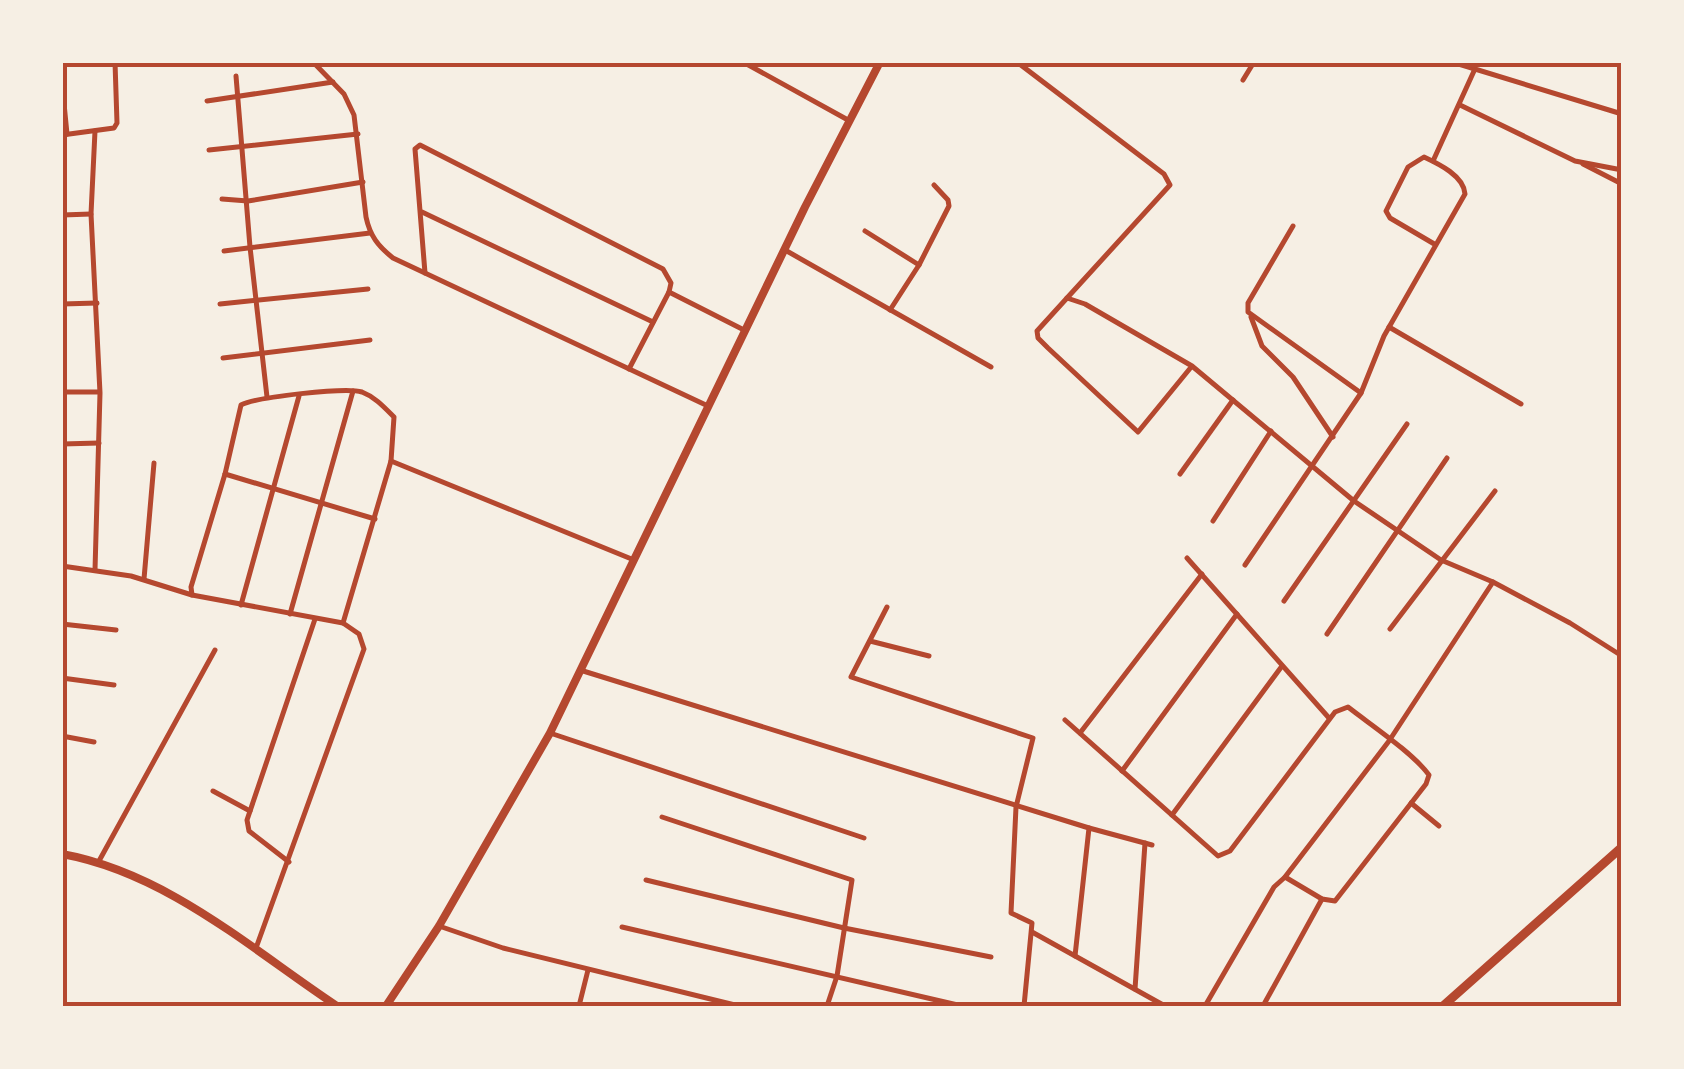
<svg xmlns="http://www.w3.org/2000/svg" width="1684" height="1069" viewBox="0 0 1684 1069" font-family="'Noto Sans',sans-serif">
<style>
.lines{fill:none;stroke-linecap:round;stroke-linejoin:round}
.minor{stroke:#b5482f;stroke-width:5}
.secondary{stroke:#b5482f;stroke-width:8}
.trunk{stroke:#b5482f;stroke-width:9}
.neatline{fill:none;stroke:#b5482f;stroke-width:4}
</style>
<rect width="100%" height="100%" fill="#f6efe4"/>
<g class="lines">
<g class="minor">
<path d="M 313,62 L 344,94 L 354,115 L 366,217 C 370,236 378,246 393,258 L 708,406"/>
<path d="M 743,62 L 848,120"/>
<path d="M 1017,62 L 1164,174 L 1170,185 L 1067,298"/>
<path d="M 1452,62 L 1622,114"/>
<path d="M 236,76 L 250,247 L 267,397"/>
<path d="M 1243,80 L 1254,62"/>
<path d="M 62,83 L 67,134"/>
<path d="M 207,101 L 333,82"/>
<path d="M 1460,105 L 1575,161 L 1622,170"/>
<path d="M 62,135 L 114,128 L 117,123 L 115,62"/>
<path d="M 209,150 L 358,134"/>
<path d="M 1433,161 L 1474,71"/>
<path d="M 1583,164 L 1622,184"/>
<path d="M 222,199 L 248,201 L 363,182"/>
<path d="M 422,212 L 653,322"/>
<path d="M 62,215 L 91,214"/>
<path d="M 1293,226 L 1248,303 L 1248,312 L 1361,393"/>
<path d="M 865,231 L 919,265 L 890,310"/>
<path d="M 785,250 L 991,367"/>
<path d="M 224,251 L 370,233"/>
<path d="M 919,265 L 949,206 L 948,200 L 934,185"/>
<path d="M 425,273 L 415,149 L 420,145 L 663,269 L 671,283 L 669,292 L 629,369"/>
<path d="M 669,292 L 744,330"/>
<path d="M 62,304 L 97,303"/>
<path d="M 220,304 L 368,289"/>
<path d="M 1251,317 L 1262,346 L 1293,377 L 1333,437"/>
<path d="M 1389,327 L 1521,404"/>
<path d="M 223,358 L 370,340"/>
<path d="M 1192,366 L 1138,432 L 1048,348 L 1038,338 L 1037,331 L 1067,298 L 1085,304 L 1192,366 L 1354,501 L 1441,560 L 1493,582 L 1570,623 L 1622,656"/>
<path d="M 62,392 L 99,392"/>
<path d="M 62,444 L 99,443"/>
<path d="M 391,461 L 634,560"/>
<path d="M 225,474 L 375,519"/>
<path d="M 1180,474 L 1233,400"/>
<path d="M 1213,521 L 1271,431"/>
<path d="M 1187,558 L 1329,718"/>
<path d="M 1245,565 L 1361,393 L 1384,336 L 1465,194 C 1464,176 1439,164 1424,157 L 1408,167 L 1386,211 L 1390,218 L 1436,245"/>
<path d="M 62,566 L 131,576 L 192,595 L 343,623"/>
<path d="M 95,570 L 100,393 L 91,214 L 95,131"/>
<path d="M 144,579 L 154,463"/>
<path d="M 192,595 L 191,587 L 225,474 L 241,405 C 256,397 346,387 362,392 C 375,397 384,407 394,417 L 391,461 L 343,623 L 359,634 L 364,649 L 256,948"/>
<path d="M 1284,601 L 1407,424"/>
<path d="M 241,605 L 299,396"/>
<path d="M 887,607 L 851,677 L 1033,738 L 1016,807 L 1011,913 L 1032,923 L 1024,1006"/>
<path d="M 290,614 L 353,391"/>
<path d="M 62,624 L 116,630"/>
<path d="M 1390,629 L 1495,491"/>
<path d="M 1327,634 L 1447,458"/>
<path d="M 870,641 L 929,656"/>
<path d="M 580,670 L 1089,828 L 1075,956"/>
<path d="M 62,678 L 114,685"/>
<path d="M 1065,720 L 1218,856 L 1230,851 L 1335,712 L 1348,707 C 1371,725 1413,753 1429,775 L 1426,784 L 1335,901 L 1322,899 L 1285,877 L 1389,741 L 1493,582"/>
<path d="M 550,733 L 864,838"/>
<path d="M 1080,733 L 1202,574"/>
<path d="M 62,736 L 94,742"/>
<path d="M 1122,771 L 1237,614"/>
<path d="M 62,788 L 63,788"/>
<path d="M 213,791 L 250,811"/>
<path d="M 1411,803 L 1439,826"/>
<path d="M 1172,815 L 1282,666"/>
<path d="M 662,817 L 852,880 L 837,976 L 827,1006"/>
<path d="M 1089,828 L 1152,845"/>
<path d="M 99,861 L 215,650"/>
<path d="M 289,862 L 249,831 L 247,820 L 315,619"/>
<path d="M 646,880 L 844,928 L 991,957"/>
<path d="M 439,926 L 503,948 L 739,1006"/>
<path d="M 622,927 L 962,1006"/>
<path d="M 1032,932 L 1165,1006"/>
<path d="M 1135,989 L 1145,843"/>
<path d="M 579,1006 L 588,970"/>
<path d="M 1205,1006 L 1274,887 L 1284,878"/>
<path d="M 1263,1006 L 1322,899"/>
</g>
<g class="secondary">
<path d="M 62,854 C 167,873 251,949 337,1006"/>
<path d="M 386,1006 L 439,926 L 550,733 L 805,207 L 880,62"/>
</g>
<path class="trunk" d="M 1443,1006 L 1622,847"/>
</g>
<rect width="1684" height="1069" fill="none" stroke="#f6efe4" stroke-width="130"/>
<rect x="65" y="65" width="1554" height="939" class="neatline"/>
</svg>
